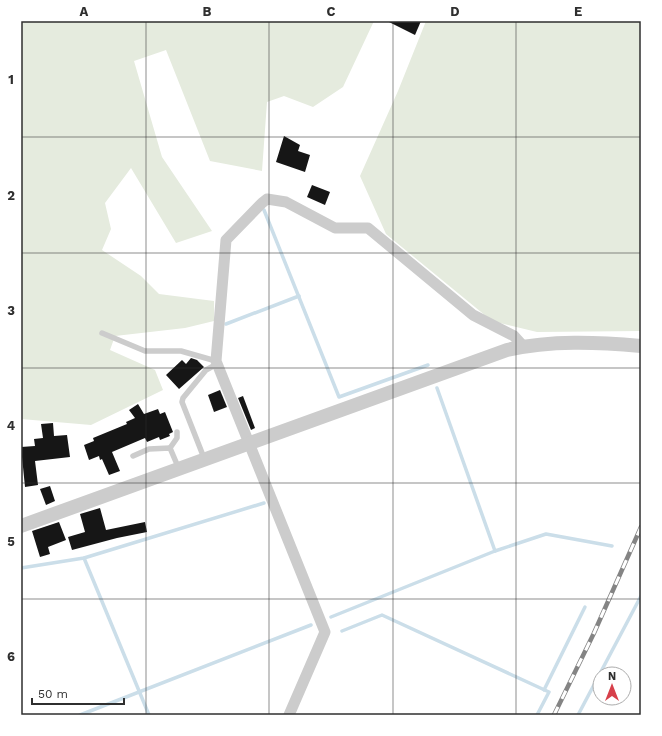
<svg xmlns="http://www.w3.org/2000/svg" width="662" height="736" viewBox="0 0 662 736" font-family="'Work Sans',sans-serif">
<style>
.green{fill:#e5ebde}
.lines{fill:none;stroke-linecap:round;stroke-linejoin:round}
.stream{stroke:#cbdee9;stroke-width:3.5}
.building{fill:#161616}
.service{stroke:#ccc;stroke-width:5.5}
.minor{stroke:#ccc;stroke-width:11}
.tertiary{stroke:#ccc;stroke-width:14}
.rail-casing{stroke:#848484;stroke-width:4.5}
.rail{stroke:#fff;stroke-width:3;stroke-dasharray:9;stroke-linecap:butt}
.grid{fill:none;stroke:#2f2f2f;stroke-width:1;stroke-opacity:0.55}
.neatline{fill:none;stroke:#2f2f2f;stroke-width:1.5}
.grid-label{font-size:13px;text-anchor:middle;font-weight:bold;fill:#2f2f2f}
</style>
<rect width="100%" height="100%" fill="#fff"/>
<g class="green">
<path d="M 21,21 L 374,21 L 343,87 L 313,107 L 284,96 L 267,102 L 262,171 L 210,161 L 166,50 L 134,61 L 162,157 L 212,231 L 176,243 L 131,168 L 105,203 L 111,229 L 102,250 L 141,276 L 159,294 L 214,301 L 214,321 L 185,328 L 115,336 L 110,350 L 155,370 L 163,390 L 91,425 L 21,419 Z"/>
<path d="M 426,21 L 641,21 L 641,331 L 537,332 L 492,321 L 386,234 L 360,176 L 398,91 Z"/>
</g>
<g class="lines">
<g class="stream">
<path d="M 264,210 L 339,397 L 428,365"/>
<path d="M 226,324 L 299,296"/>
<path d="M 437,388 L 495,551"/>
<path d="M 84,558 L 149,715"/>
<path d="M 21,568 L 84,558 L 264,503"/>
<path d="M 331,617 L 495,551 L 546,534 L 612,546"/>
<path d="M 342,631 L 382,615 L 549,692 L 537,715"/>
<path d="M 544,690 L 585,607"/>
<path d="M 80,715 L 311,625"/>
<path d="M 578,715 L 641,596"/>
</g>
</g>
<g class="building">
<path d="M 387,21 L 421,21 L 415,35 Z"/>
<path d="M 284,136 L 300,145 L 298,151 L 310,155 L 305,172 L 276,162 Z"/>
<path d="M 312,185 L 330,192 L 325,205 L 307,197 Z"/>
<path d="M 191,358 L 197,360 L 204,367 L 179,389 L 166,375 L 182,360 L 186,364 Z"/>
<path d="M 220,390 L 227,407 L 214,412 L 208,395 Z"/>
<path d="M 243,396 L 255,428 L 251,430 L 238,398 Z"/>
<path d="M 138,404 L 144,414 L 158,409 L 160,414 L 165,412 L 173,432 L 169,434 L 170,436 L 160,440 L 159,437 L 147,442 L 145,438 L 112,452 L 120,471 L 109,475 L 102,459 L 100,460 L 99,456 L 89,460 L 84,445 L 94,441 L 93,438 L 127,424 L 126,422 L 135,418 L 129,410 Z"/>
<path d="M 53,423 L 54,436 L 67,435 L 70,457 L 35,461 L 38,485 L 25,487 L 21,447 L 35,446 L 34,439 L 43,438 L 41,424 Z"/>
<path d="M 50,486 L 55,501 L 46,505 L 40,489 Z"/>
<path d="M 100,508 L 106,530 L 145,522 L 147,532 L 117,538 L 72,550 L 68,537 L 85,532 L 80,514 Z"/>
<path d="M 59,522 L 66,540 L 48,547 L 50,554 L 40,557 L 32,531 Z"/>
</g>
<g class="lines">
<g class="service">
<path d="M 102,333 L 145,351 L 181,351 L 216,361"/>
<path d="M 170,448 L 177,438 L 177,432"/>
<path d="M 133,456 L 149,449 L 170,448 L 179,469"/>
<path d="M 204,458 L 182,402 L 183,398 L 206,370 L 217,364"/>
</g>
<path class="minor" d="M 289,715 L 325,632 L 216,361 L 226,240 L 262,203 L 267,199 L 286,202 L 335,228 L 368,228 L 473,315 L 514,336 L 523,346"/>
<path class="tertiary" d="M 21,526 L 507,350 C 551,340 597,342 641,346"/>
<g class="rail-casing">
<path id="rail" d="M 554,715 L 594,633 L 641,527"/>
</g>
<use href="#rail" class="rail"/>
</g>
<path class="grid" d="M 146,21 L 146,715M 269,21 L 269,715M 393,21 L 393,715M 516,21 L 516,715M 21,137 L 641,137M 21,253 L 641,253M 21,368 L 641,368M 21,483 L 641,483M 21,599 L 641,599"/>
<rect width="662" height="736" fill="none" stroke="#ffffff" stroke-width="44"/>
<g transform="translate(612 686)"><circle r="19" fill="#ffffff" stroke="#acacac"/>
<path d="M0-3L7 15L0 10L-7 15Z" fill="#d7404b"/>
<text y="-6" font-size="11" font-weight="bold" text-anchor="middle" fill="#2f2f2f">N</text>
</g>
<path d="M32 698v6h92v-6" fill="none" stroke="#2f2f2f" stroke-width="2"/>
<text x="38" y="698" font-size="12" fill="#2f2f2f" stroke="#ffffff" stroke-width="3" paint-order="stroke">50 m</text>
<rect x="22" y="22" width="618" height="692" class="neatline"/>
<g class="grid-label">
<text x="84" y="16">A</text>
<text x="207" y="16">B</text>
<text x="331" y="16">C</text>
<text x="455" y="16">D</text>
<text x="578" y="16">E</text>
<text x="11" y="84">1</text>
<text x="11" y="200">2</text>
<text x="11" y="315">3</text>
<text x="11" y="430">4</text>
<text x="11" y="546">5</text>
<text x="11" y="661">6</text>
</g>
</svg>
